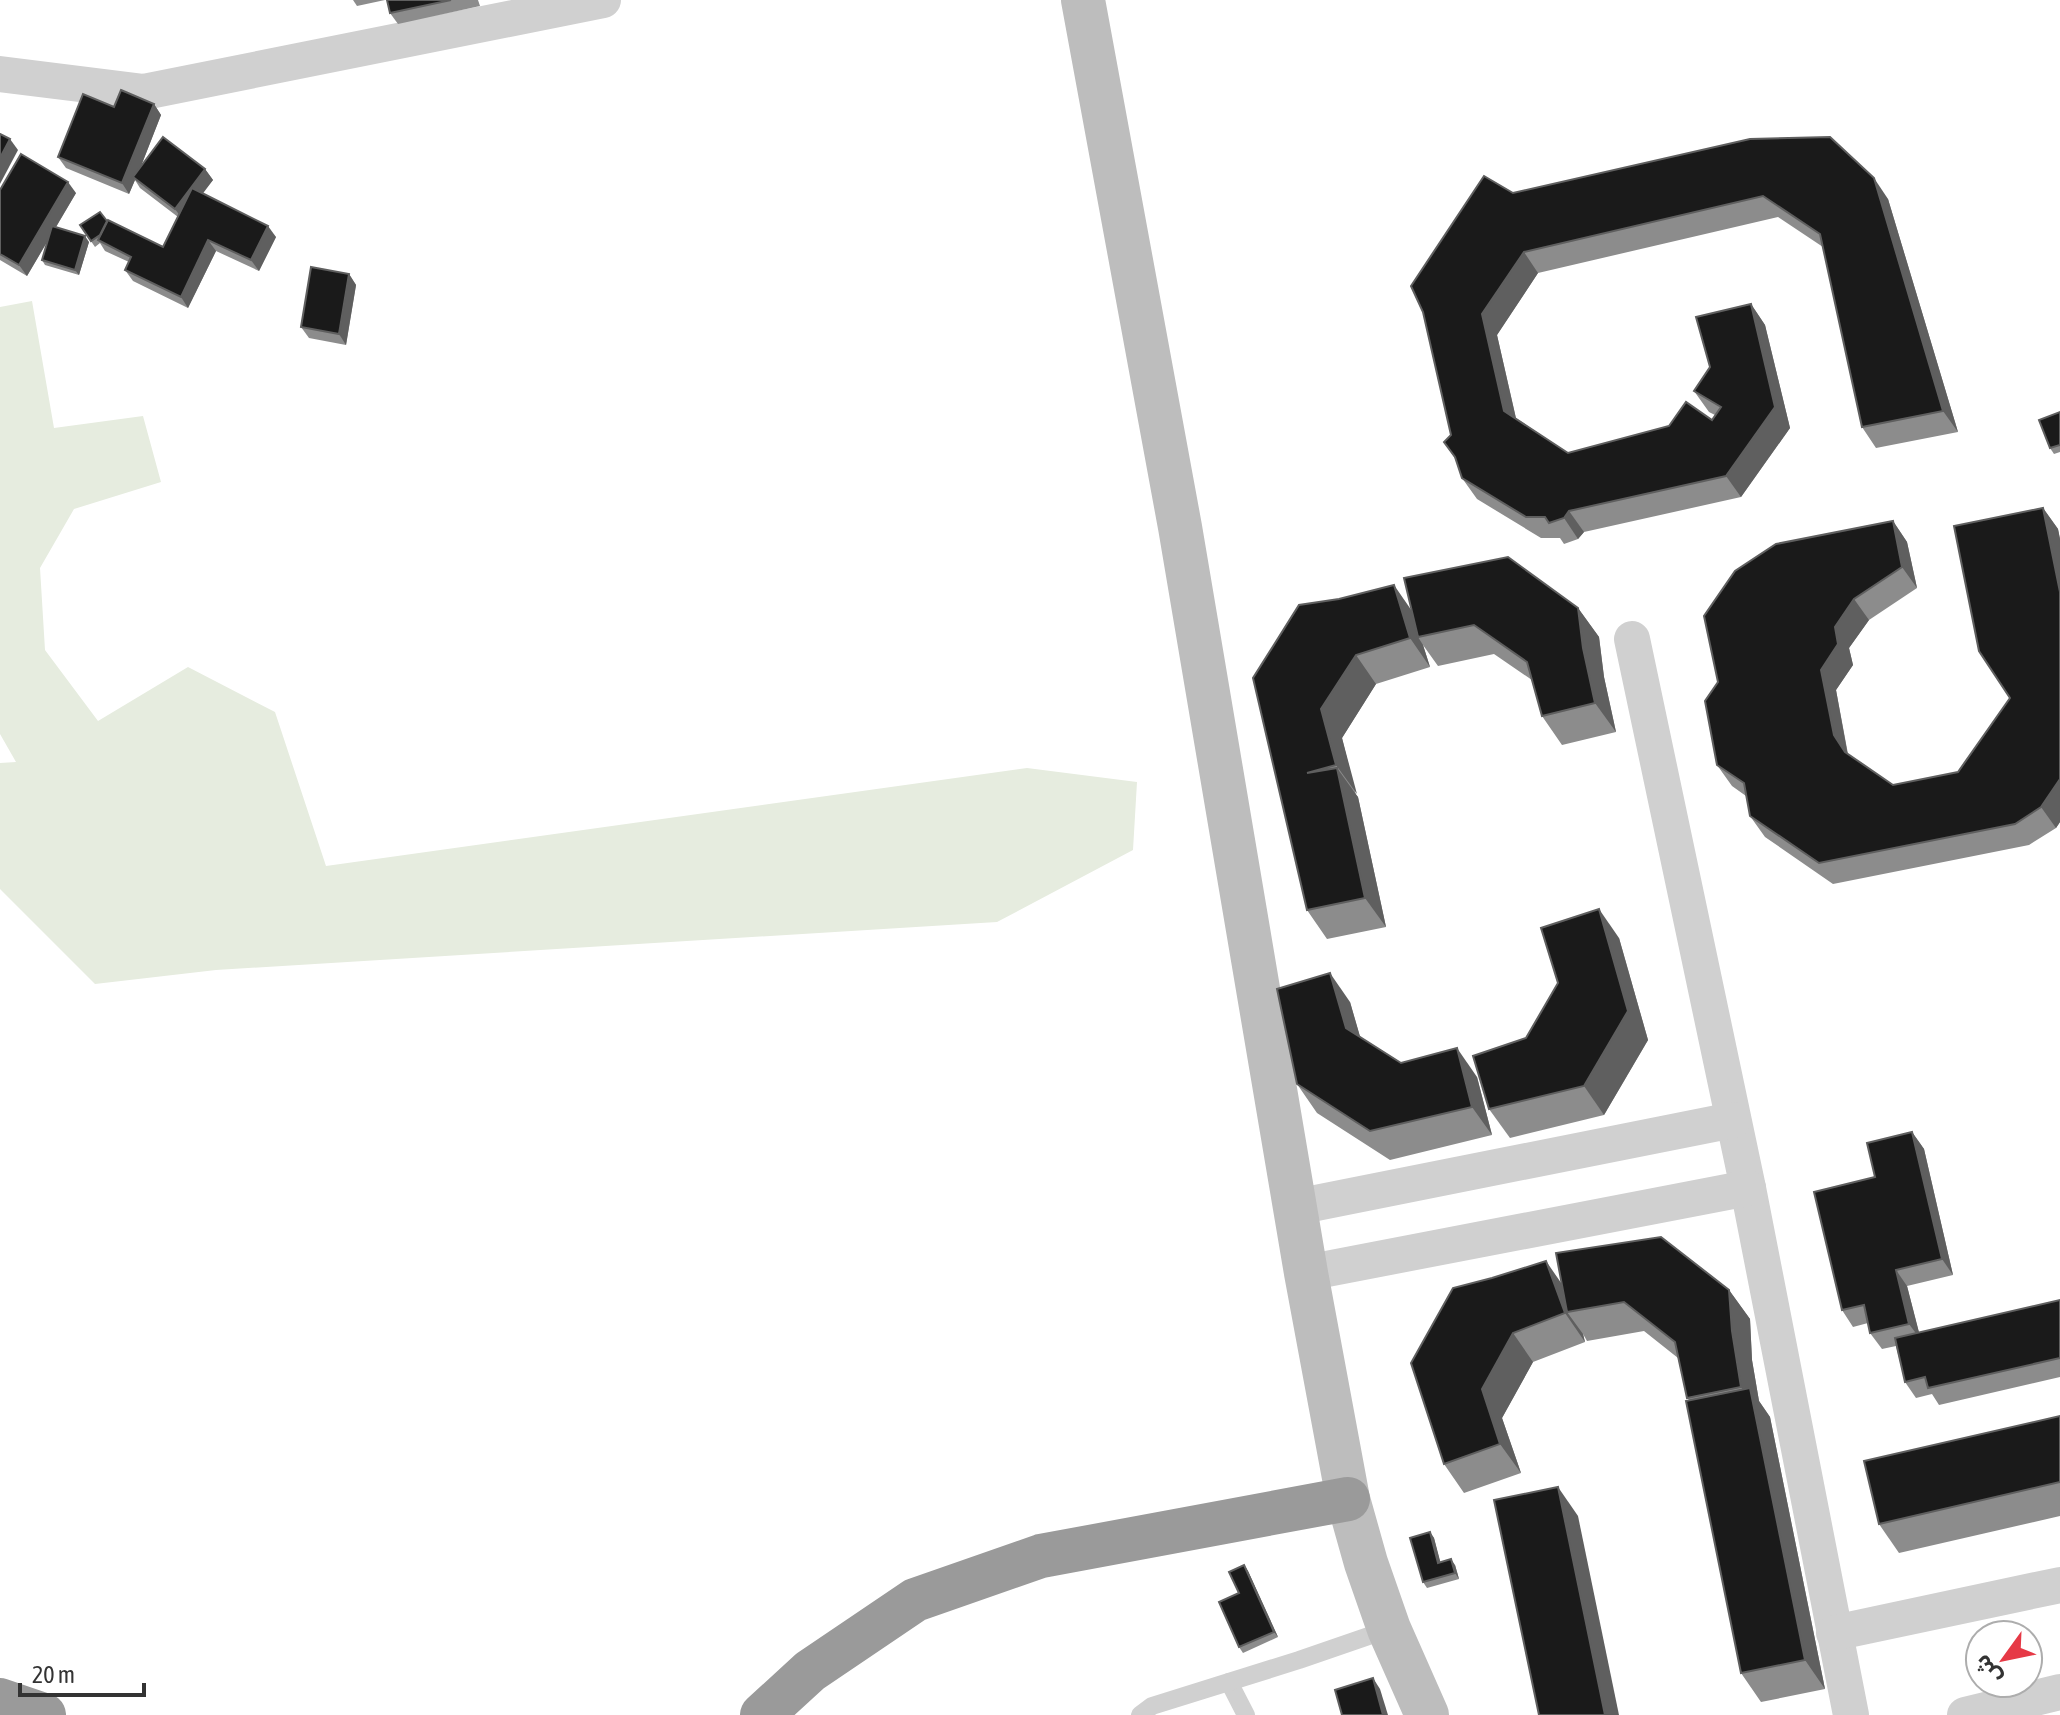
<svg xmlns="http://www.w3.org/2000/svg" width="2060" height="1715" viewBox="0 0 2060 1715" font-family="'Asap Condensed','Noto Sans Arabic',sans-serif">
<style>
.green{fill:#e6ecdf}
.lines{fill:none;stroke-linecap:round;stroke-linejoin:round}
.lane{stroke:#d0d0d0;stroke-width:18}
.street{stroke:#d0d0d0;stroke-width:36}
.secondary{stroke:#bdbdbd;stroke-width:44}
.highway{stroke:#9a9a9a;stroke-width:44}
.wall{fill:#8c8c8c}
.shaded-wall{fill:#5f5f5f}
.building{fill:#1a1a1a;stroke:#5f5f5f;stroke-width:2}
</style>
<rect width="100%" height="100%" fill="#fff"/>
<path class="green" d="M 32,301 L 54,428 L 143,416 L 161,482 L 74,509 L 40,568 L 45,650 L 98,721 L 188,667 L 275,712 L 326,866 L 1027,768 L 1137,782 L 1133,850 L 997,922 L 216,970 L 95,984 L 0,889 L 0,763 L 16,762 L 0,734 L 0,307 Z"/>
<g class="lines">
<g class="lane">
<path d="M 1229,1682 L 1246,1715"/>
<path d="M 1140,1715 L 1152,1706 L 1299,1660 L 1389,1629"/>
</g>
<g class="street">
<path d="M 0,74 L 144,92 L 603,0"/>
<path d="M 1632,639 L 1748,1188 L 1851,1715"/>
<path d="M 1296,1207 L 1733,1120"/>
<path d="M 1306,1273 L 1748,1188"/>
<path d="M 1834,1633 L 2060,1585"/>
<path d="M 1965,1715 L 2060,1692"/>
</g>
<path class="secondary" d="M 1083,0 L 1180,527 L 1306,1273 L 1348,1499 L 1366,1563 L 1389,1629 L 1427,1715"/>
<g class="highway">
<path d="M 0,1700 L 44,1715"/>
<path d="M 762,1715 L 810,1671 L 915,1600 L 1041,1556 L 1348,1499"/>
</g>
</g>
<g class="wall">
<path d="M 353,0 L 385,0 L 357,6 Z"/>
<path d="M 387,0 L 478,0 L 480,6 L 398,24 L 390,13 Z"/>
<path d="M 154,104 L 161,115 L 141,166 L 205,169 L 213,180 L 202,193 L 276,237 L 259,271 L 216,251 L 188,308 L 133,281 L 125,270 L 129,262 L 105,251 L 100,243 L 95,247 L 80,225 L 107,221 L 163,247 L 178,217 L 140,188 L 135,180 L 129,194 L 66,168 L 58,157 L 114,107 Z"/>
<path d="M 1750,139 L 1888,199 L 1958,432 L 1876,448 L 1862,427 L 1823,247 L 1778,217 L 1538,273 L 1497,335 L 1516,418 L 1568,453 L 1712,420 L 1715,415 L 1709,412 L 1694,391 L 1751,304 L 1765,325 L 1790,428 L 1741,497 L 1584,532 L 1578,539 L 1564,544 L 1560,538 L 1541,538 L 1477,499 L 1462,478 L 1456,460 L 1444,442 L 1451,435 L 1513,193 Z"/>
<path d="M 0,190 L 76,193 L 56,227 L 89,242 L 79,275 L 45,265 L 42,260 L 47,242 L 27,276 L 0,260 Z"/>
<path d="M 349,274 L 356,285 L 346,345 L 309,338 L 301,327 Z"/>
<path d="M 2060,412 L 2060,452 L 2054,454 L 2050,448 Z"/>
<path d="M 2043,508 L 2058,529 L 2060,539 L 2060,822 L 2056,828 L 2029,845 L 1833,884 L 1765,837 L 1750,816 L 1746,796 L 1732,786 L 1717,765 L 1893,521 L 1907,542 L 1917,588 L 1869,620 L 1849,648 L 1853,665 L 1836,690 L 1848,754 L 1893,785 L 1958,772 L 2010,698 Z"/>
<path d="M 1578,608 L 1599,637 L 1604,677 L 1616,732 L 1562,745 L 1542,716 L 1532,680 L 1494,654 L 1438,666 L 1423,645 L 1430,667 L 1376,684 L 1342,738 L 1356,795 L 1358,797 L 1386,927 L 1327,939 L 1307,910 L 1253,678 L 1412,610 Z"/>
<path d="M 1619,938 L 1648,1040 L 1604,1115 L 1510,1138 L 1489,1109 L 1526,1038 Z"/>
<path d="M 1350,1002 L 1360,1037 L 1401,1063 L 1477,1077 L 1492,1135 L 1390,1160 L 1317,1113 L 1297,1084 Z"/>
<path d="M 1912,1132 L 1924,1149 L 1953,1275 L 1907,1286 L 1919,1333 L 2060,1300 L 2060,1377 L 1939,1405 L 1932,1394 L 1916,1398 L 1905,1382 L 1896,1346 L 1882,1349 L 1870,1333 L 1868,1323 L 1853,1327 L 1842,1310 L 1875,1177 Z"/>
<path d="M 1562,1284 L 1729,1290 L 1750,1319 L 1752,1360 L 1759,1401 L 1770,1417 L 1825,1689 L 1761,1702 L 1741,1673 L 1689,1400 L 1687,1398 L 1678,1358 L 1644,1331 L 1587,1341 L 1583,1334 L 1585,1342 L 1533,1362 L 1502,1418 L 1521,1473 L 1464,1493 L 1444,1464 L 1411,1363 Z"/>
<path d="M 2060,1416 L 2060,1516 L 1899,1553 L 1879,1524 Z"/>
<path d="M 1430,1532 L 1434,1538 L 1440,1562 L 1455,1565 L 1459,1579 L 1427,1588 L 1423,1582 Z"/>
<path d="M 1244,1565 L 1248,1571 L 1278,1637 L 1243,1653 L 1239,1647 L 1239,1593 Z"/>
</g>
<g class="shaded-wall">
<path d="M 154,104 L 161,115 L 136,179 L 133,177 L 135,180 L 129,194 L 122,183 Z"/>
<path d="M 10,139 L 18,150 L 0,184 L 0,158 Z"/>
<path d="M 205,169 L 213,180 L 183,220 L 175,209 Z"/>
<path d="M 1874,178 L 1888,199 L 1958,432 L 1943,411 Z"/>
<path d="M 68,182 L 76,193 L 27,276 L 19,265 Z"/>
<path d="M 268,226 L 276,237 L 259,271 L 251,260 Z"/>
<path d="M 85,236 L 89,242 L 79,275 L 75,270 Z"/>
<path d="M 208,240 L 216,251 L 188,308 L 181,297 Z"/>
<path d="M 1524,252 L 1538,273 L 1497,335 L 1519,432 L 1504,411 L 1482,314 Z"/>
<path d="M 349,274 L 356,285 L 346,345 L 339,334 Z"/>
<path d="M 1751,304 L 1765,325 L 1790,428 L 1741,497 L 1726,476 Z"/>
<path d="M 2043,508 L 2058,529 L 2060,539 L 2060,592 Z"/>
<path d="M 1569,511 L 1584,532 L 1578,539 L 1564,518 Z"/>
<path d="M 1893,521 L 1907,542 L 1917,588 L 1902,567 Z"/>
<path d="M 1394,585 L 1414,614 L 1418,637 L 1423,645 L 1430,667 L 1410,638 Z"/>
<path d="M 1854,599 L 1869,620 L 1849,648 L 1853,665 L 1836,690 L 1848,756 L 1860,773 L 1834,735 L 1821,670 L 1835,627 Z"/>
<path d="M 1578,608 L 1599,637 L 1604,677 L 1616,732 L 1595,703 L 1583,648 Z"/>
<path d="M 1356,655 L 1376,684 L 1342,738 L 1357,794 L 1336,765 L 1321,709 Z"/>
<path d="M 1337,768 L 1358,797 L 1386,927 L 1365,898 Z"/>
<path d="M 2060,779 L 2060,822 L 2056,828 L 2041,807 Z"/>
<path d="M 1599,909 L 1619,938 L 1648,1040 L 1604,1115 L 1584,1086 Z"/>
<path d="M 1330,973 L 1350,1002 L 1366,1057 L 1346,1028 Z"/>
<path d="M 1457,1048 L 1477,1077 L 1492,1135 L 1472,1107 Z"/>
<path d="M 1912,1132 L 1924,1149 L 1953,1275 L 1942,1259 Z"/>
<path d="M 1546,1261 L 1566,1290 L 1567,1312 L 1583,1334 L 1585,1342 L 1565,1313 Z"/>
<path d="M 1896,1270 L 1907,1286 L 1921,1340 L 1909,1324 Z"/>
<path d="M 1729,1290 L 1750,1319 L 1752,1360 L 1759,1401 L 1770,1417 L 1825,1689 L 1805,1660 L 1753,1405 L 1741,1387 L 1732,1331 Z"/>
<path d="M 1513,1333 L 1533,1362 L 1502,1418 L 1521,1473 L 1500,1444 L 1482,1389 Z"/>
<path d="M 1558,1487 L 1578,1516 L 1619,1715 L 1605,1715 Z"/>
<path d="M 1430,1532 L 1434,1538 L 1442,1568 L 1438,1563 Z"/>
<path d="M 1451,1559 L 1455,1565 L 1459,1579 L 1455,1573 Z"/>
<path d="M 1244,1565 L 1248,1571 L 1278,1637 L 1274,1632 Z"/>
<path d="M 1373,1678 L 1380,1689 L 1388,1715 L 1383,1715 Z"/>
</g>
<g class="building">
<path d="M 387,0 L 451,0 L 390,13 Z"/>
<path d="M 121,90 L 154,104 L 122,183 L 58,157 L 83,94 L 114,107 Z"/>
<path d="M 0,134 L 10,139 L 0,158 Z"/>
<path d="M 163,137 L 205,169 L 175,209 L 133,177 Z"/>
<path d="M 1830,137 L 1874,178 L 1943,411 L 1862,427 L 1820,234 L 1763,196 L 1524,252 L 1482,314 L 1504,411 L 1568,453 L 1669,426 L 1686,402 L 1712,420 L 1721,407 L 1694,391 L 1710,367 L 1696,317 L 1751,304 L 1775,407 L 1726,476 L 1569,511 L 1564,518 L 1549,523 L 1545,517 L 1526,517 L 1462,478 L 1455,457 L 1444,442 L 1451,435 L 1423,312 L 1411,286 L 1484,176 L 1513,193 L 1750,139 Z"/>
<path d="M 21,154 L 68,182 L 19,265 L 0,254 L 0,190 Z"/>
<path d="M 192,188 L 268,226 L 251,260 L 208,240 L 181,297 L 125,270 L 131,257 L 98,240 L 108,220 L 163,247 Z"/>
<path d="M 100,212 L 107,221 L 100,235 L 91,241 L 80,225 Z"/>
<path d="M 52,226 L 85,236 L 75,270 L 42,260 Z"/>
<path d="M 311,267 L 349,274 L 339,334 L 301,327 Z"/>
<path d="M 2060,412 L 2060,445 L 2050,448 L 2039,420 Z"/>
<path d="M 2043,508 L 2060,592 L 2060,779 L 2041,807 L 2015,824 L 1819,863 L 1750,816 L 1744,783 L 1717,765 L 1705,701 L 1718,682 L 1704,616 L 1735,571 L 1776,544 L 1893,521 L 1902,567 L 1854,599 L 1835,627 L 1838,644 L 1821,670 L 1834,735 L 1845,752 L 1893,785 L 1958,772 L 2010,698 L 1979,651 L 1954,526 Z"/>
<path d="M 1508,557 L 1578,608 L 1583,648 L 1595,703 L 1542,716 L 1527,662 L 1474,625 L 1418,637 L 1404,578 Z"/>
<path d="M 1394,585 L 1410,638 L 1356,655 L 1321,709 L 1336,765 L 1307,773 L 1337,768 L 1365,898 L 1307,910 L 1253,678 L 1299,605 L 1339,599 Z"/>
<path d="M 1599,909 L 1628,1011 L 1584,1086 L 1489,1109 L 1473,1056 L 1526,1038 L 1558,983 L 1541,928 Z"/>
<path d="M 1330,973 L 1346,1028 L 1401,1063 L 1457,1048 L 1472,1107 L 1370,1131 L 1297,1084 L 1277,989 Z"/>
<path d="M 1912,1132 L 1942,1259 L 1896,1270 L 1909,1324 L 1870,1333 L 1864,1305 L 1842,1310 L 1814,1192 L 1875,1177 L 1867,1143 Z"/>
<path d="M 1661,1237 L 1729,1290 L 1732,1331 L 1741,1387 L 1687,1398 L 1675,1342 L 1624,1302 L 1567,1312 L 1556,1253 Z"/>
<path d="M 1546,1261 L 1565,1313 L 1513,1333 L 1482,1389 L 1500,1444 L 1444,1464 L 1411,1363 L 1453,1288 L 1492,1278 Z"/>
<path d="M 2060,1300 L 2060,1358 L 1928,1388 L 1925,1377 L 1905,1382 L 1895,1338 Z"/>
<path d="M 1750,1388 L 1805,1660 L 1741,1673 L 1686,1401 Z"/>
<path d="M 2060,1416 L 2060,1482 L 1879,1524 L 1864,1461 Z"/>
<path d="M 1558,1487 L 1605,1715 L 1539,1715 L 1494,1500 Z"/>
<path d="M 1430,1532 L 1438,1563 L 1451,1559 L 1455,1573 L 1423,1582 L 1410,1538 Z"/>
<path d="M 1244,1565 L 1274,1632 L 1239,1647 L 1219,1602 L 1239,1593 L 1229,1572 Z"/>
<path d="M 1373,1678 L 1383,1715 L 1342,1715 L 1335,1690 Z"/>
</g>
<g transform="translate(2004 1659) rotate(237)"><circle r="38" fill="#ffffff" stroke="#adadad" stroke-width="2"/>
<path d="M0-6L14 30L0 20L-14 30Z" fill="#e63946"/>
<text y="-12" font-size="22" font-weight="bold" text-anchor="middle" fill="#333333">ش</text>
</g>
<path d="M20 1683v12h124v-12" fill="none" stroke="#333333" stroke-width="4"/>
<text x="32" y="1683" font-size="24" fill="#333333" stroke="#ffffff" stroke-width="6" paint-order="stroke">20 m</text>
</svg>
